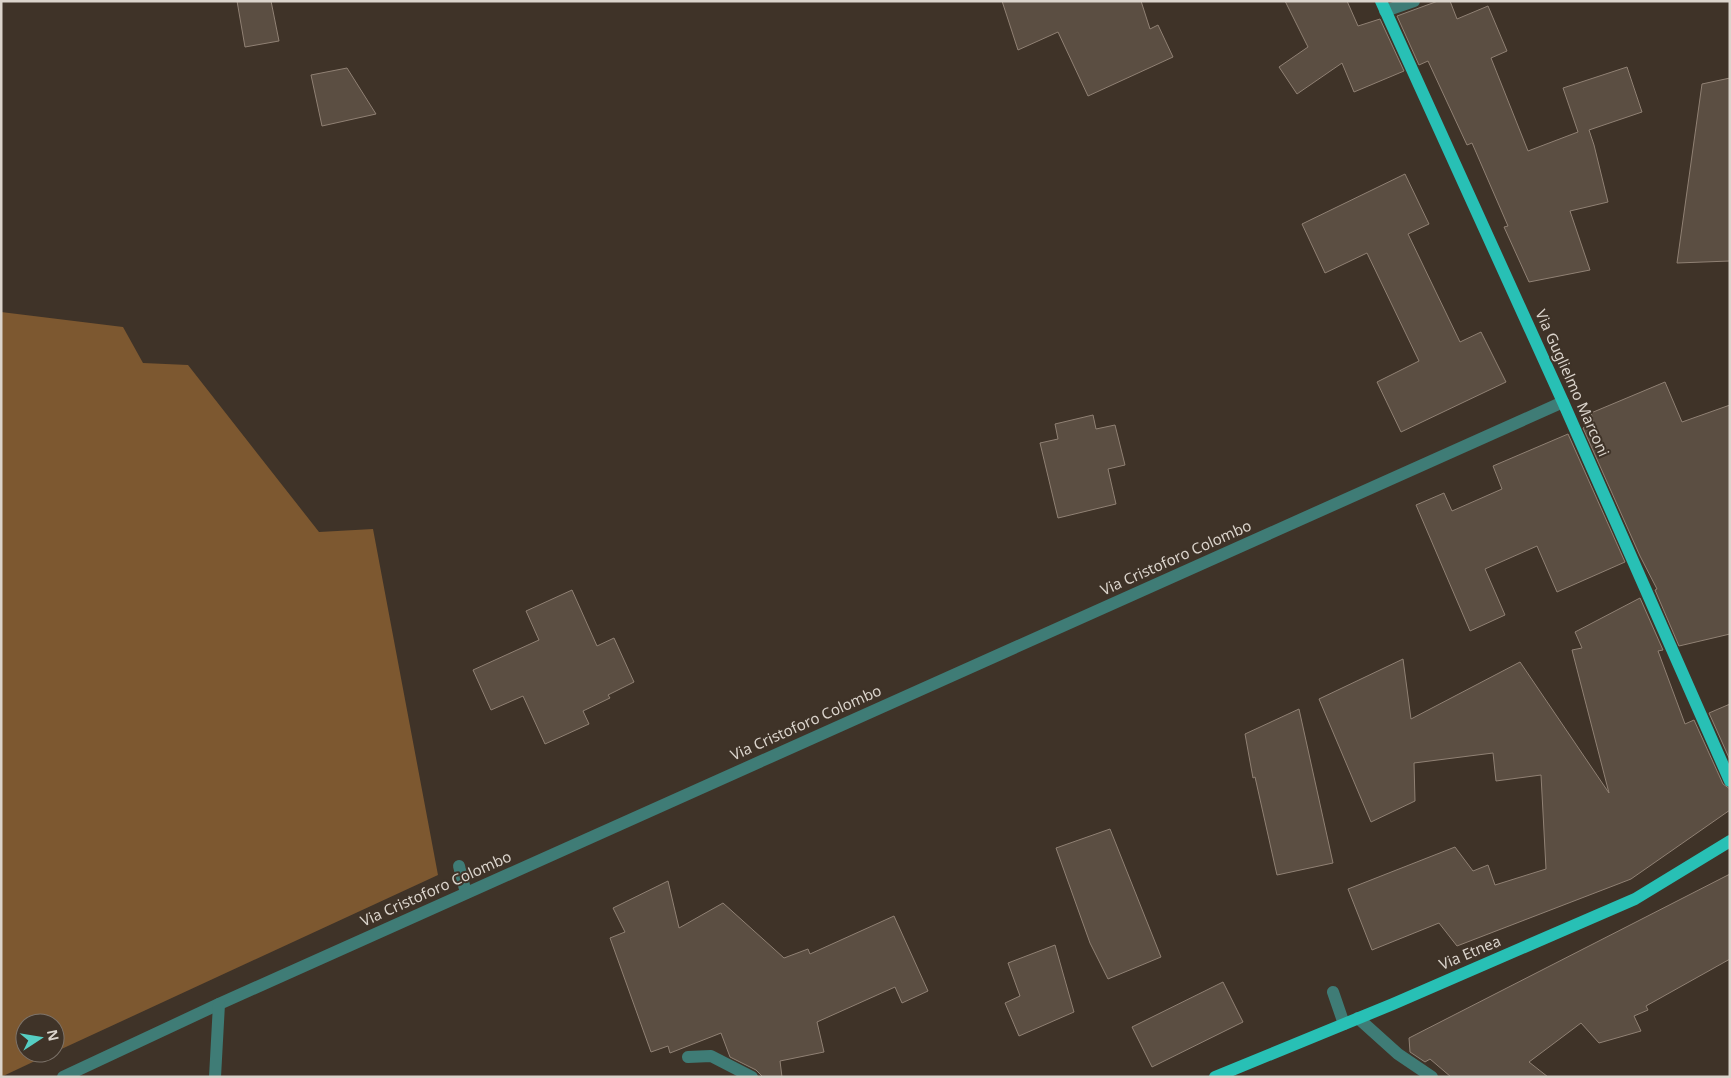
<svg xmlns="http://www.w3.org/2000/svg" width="1731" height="1078" viewBox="0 0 1731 1078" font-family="'Noto Sans',sans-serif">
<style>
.green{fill:#7d5830}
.building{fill:#5b4e42;stroke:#908174}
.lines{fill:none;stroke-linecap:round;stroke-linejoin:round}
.minor{stroke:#3f7c76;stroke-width:12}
.major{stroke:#28c0b5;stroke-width:12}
.labels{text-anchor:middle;stroke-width:4;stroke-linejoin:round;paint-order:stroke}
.street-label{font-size:15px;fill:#dbd4cc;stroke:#3f3328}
</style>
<rect width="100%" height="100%" fill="#3f3328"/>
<path class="green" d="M 1,312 L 123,327 L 143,363 L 188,365 L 319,532 L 373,529 L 438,875 L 55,1052 L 55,1023 L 25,1023 L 25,1053 L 52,1053 L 1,1077 Z"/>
<g class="building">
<path d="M 237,1 L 271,1 L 279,41 L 245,47 Z"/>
<path d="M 1002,1 L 1141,1 L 1150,29 L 1158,25 L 1173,57 L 1088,96 L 1058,32 L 1018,50 Z"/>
<path d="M 1285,1 L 1347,1 L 1358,26 L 1380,19 L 1404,71 L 1354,92 L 1342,63 L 1297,94 L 1279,67 L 1308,47 Z"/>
<path d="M 1438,1 L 1450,1 L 1457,19 L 1488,6 L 1507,51 L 1491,58 L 1528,151 L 1578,132 L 1563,88 L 1627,67 L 1642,112 L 1589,130 L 1594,145 L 1608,202 L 1570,211 L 1590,270 L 1529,282 L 1504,227 L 1508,226 L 1472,143 L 1467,145 L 1428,61 L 1419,65 L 1397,16 Z"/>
<path d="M 347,68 L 376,114 L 322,126 L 311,75 Z"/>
<path d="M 1730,78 L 1730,261 L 1677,263 L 1702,84 Z"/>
<path d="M 1405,174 L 1429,224 L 1408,234 L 1460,342 L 1481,332 L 1506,382 L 1401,432 L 1377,382 L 1419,361 L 1367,253 L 1325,273 L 1302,224 Z"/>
<path d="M 1665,382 L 1682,422 L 1730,405 L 1730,634 L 1679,646 L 1655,590 L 1657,589 L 1640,556 L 1583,428 L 1594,423 L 1591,413 Z"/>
<path d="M 1093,415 L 1096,429 L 1115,425 L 1125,465 L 1108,469 L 1116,504 L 1058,518 L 1040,443 L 1058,439 L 1055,424 Z"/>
<path d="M 1568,434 L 1625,562 L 1557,592 L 1537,546 L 1485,569 L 1505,615 L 1470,631 L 1416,505 L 1444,493 L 1452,511 L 1502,489 L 1493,466 Z"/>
<path d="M 572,590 L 597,646 L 614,638 L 634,682 L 608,695 L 610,698 L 583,711 L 589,724 L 545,744 L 523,696 L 491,710 L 473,670 L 539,640 L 526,611 Z"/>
<path d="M 1640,598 L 1663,650 L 1658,651 L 1685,724 L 1694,720 L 1723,784 L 1730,789 L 1730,810 L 1631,879 L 1457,946 L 1439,923 L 1372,950 L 1348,889 L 1455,847 L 1473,871 L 1488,865 L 1495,885 L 1546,869 L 1541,775 L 1496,781 L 1493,753 L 1414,763 L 1415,801 L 1371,822 L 1319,699 L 1403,659 L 1411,719 L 1520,662 L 1609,793 L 1572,650 L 1582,648 L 1575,632 Z"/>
<path d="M 1730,704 L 1730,760 L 1709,713 Z"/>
<path d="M 1299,709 L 1333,863 L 1277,875 L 1255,777 L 1253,778 L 1245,734 Z"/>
<path d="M 1110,829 L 1161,957 L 1108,979 L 1090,943 L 1056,848 Z"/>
<path d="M 1730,874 L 1730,959 L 1646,1006 L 1648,1010 L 1634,1016 L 1641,1031 L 1599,1043 L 1581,1023 L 1529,1062 L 1548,1077 L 1451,1077 L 1430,1059 L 1425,1062 L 1410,1052 L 1409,1038 Z"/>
<path d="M 668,881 L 679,928 L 723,903 L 784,958 L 808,949 L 810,954 L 894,916 L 928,991 L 902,1003 L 895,987 L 817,1022 L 824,1052 L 780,1061 L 782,1077 L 763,1077 L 756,1070 L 730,1057 L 721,1033 L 670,1053 L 668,1046 L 651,1052 L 610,938 L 625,932 L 613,908 Z"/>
<path d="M 1055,945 L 1074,1012 L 1019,1036 L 1005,1003 L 1020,996 L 1008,963 Z"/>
<path d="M 1223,982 L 1243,1022 L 1152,1067 L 1132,1027 Z"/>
</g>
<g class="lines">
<g class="minor">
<path d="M 1385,11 L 1414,1"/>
<path d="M 459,866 L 466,893"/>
<path d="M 1333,992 L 1344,1024"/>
<path d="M 1358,1018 L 1398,1054 L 1432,1077"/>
<path d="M 688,1057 L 711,1056 L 752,1077"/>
<path d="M 63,1077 L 219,1004 L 1563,402"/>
<path d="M 215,1077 L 219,1004"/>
</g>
<g class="major">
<path d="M 1381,1 L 1563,402 L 1730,781"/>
<path d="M 1215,1077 L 1393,1004 L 1635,899 L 1730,841"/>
</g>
</g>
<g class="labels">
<g class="street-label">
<text transform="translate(1572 383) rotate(66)" y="5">Via Guglielmo Marconi</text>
<text transform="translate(1176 558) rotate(-24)" y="5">Via Cristoforo Colombo</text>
<text transform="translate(806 723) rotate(-24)" y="5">Via Cristoforo Colombo</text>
<text transform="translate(436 889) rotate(-24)" y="5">Via Cristoforo Colombo</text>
<text transform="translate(1470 953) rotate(-23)" y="5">Via Etnea</text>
</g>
</g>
<rect width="1731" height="1078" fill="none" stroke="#dbd4cc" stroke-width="5"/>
<g transform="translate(40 1038) rotate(78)"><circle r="24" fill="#3f3328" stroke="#7d736a"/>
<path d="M0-4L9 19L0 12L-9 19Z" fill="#56cec3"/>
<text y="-8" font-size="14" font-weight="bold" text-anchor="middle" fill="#dbd4cc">N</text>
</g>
</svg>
